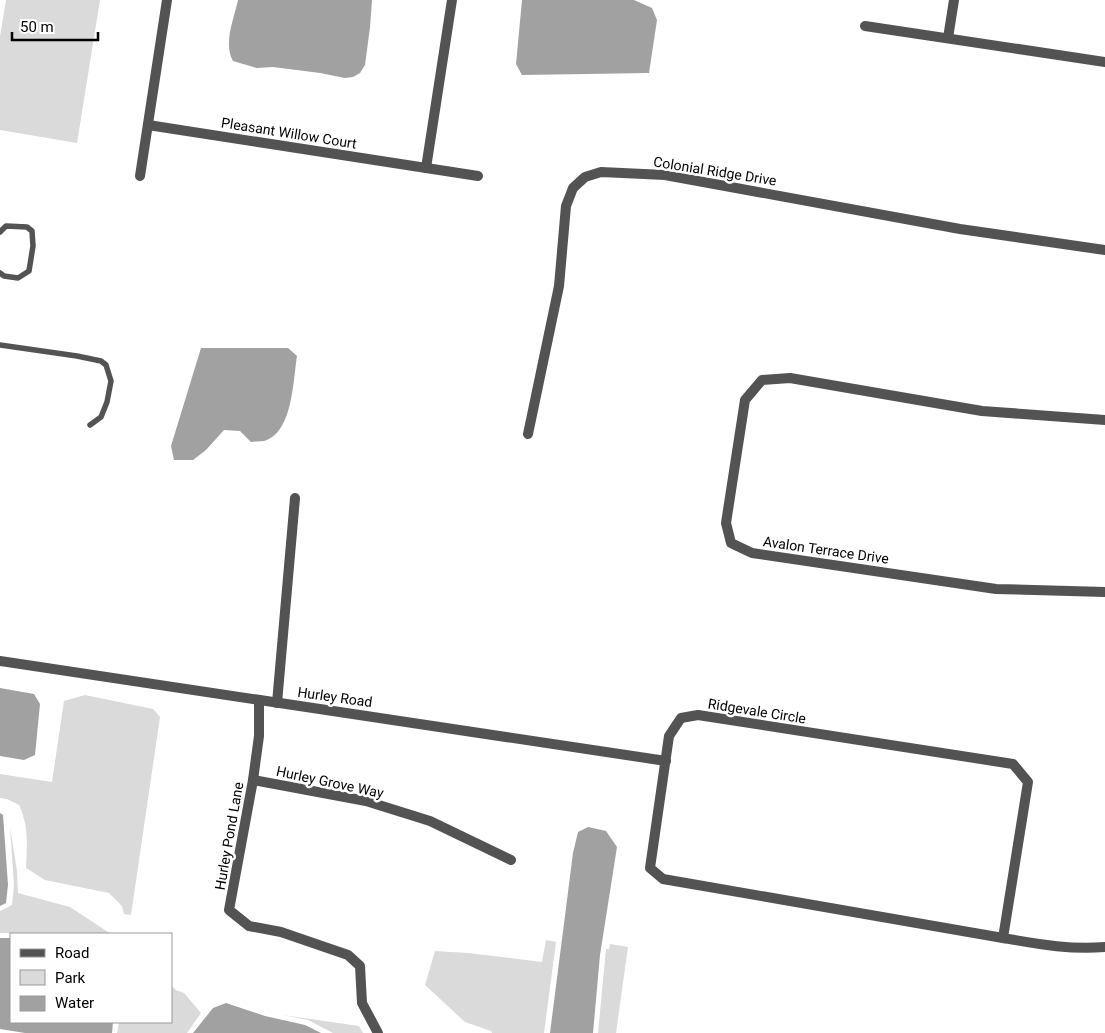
<svg xmlns="http://www.w3.org/2000/svg" width="1105" height="1033" viewBox="0 0 1105 1033" font-family="Roboto,sans-serif">
<style>
.green{fill:#dadada}
.water{fill:#a1a1a1}
.lines{fill:none;stroke-linecap:round;stroke-linejoin:round}
.service{stroke:#535353;stroke-width:5.5}
.minor{stroke:#535353;stroke-width:10}
.labels{text-anchor:middle;stroke-width:5;stroke-linejoin:round;paint-order:stroke}
.street-label{font-size:14px;fill:#000;stroke:#fff}
</style>
<rect width="100%" height="100%" fill="#fff"/>
<g class="green">
<path d="M 6,0 L 100,0 L 77,143 L 0,130 L 0,36 Z"/>
<path d="M 85,695 L 153,709 L 160,717 L 131,915 L 124,914 L 122,906 L 109,893 L 45,880 L 26,868 C 27,845 29,826 19,805 L 7,799 L 0,798 L 0,774 L 52,782 L 64,701 Z"/>
<path d="M 10,827 L 17,871 L 18,893 L 70,907 L 111,934 L 0,933 L 0,911 L 12,905 L 14,885 Z"/>
<path d="M 546,940 L 556,942 L 544,1033 L 492,1033 L 491,1031 L 465,1022 L 425,985 L 435,951 L 468,953 L 542,962 Z"/>
<path d="M 610,944 L 628,947 L 616,1033 L 598,1033 L 606,949 L 609,949 Z"/>
<path d="M 171,985 L 176,990 L 184,993 L 201,1013 L 187,1033 L 117,1033 L 119,1022 L 171,1022 Z"/>
<path d="M 283,1015 L 359,1026 L 363,1033 L 333,1033 L 308,1020 Z"/>
</g>
<g class="water">
<path d="M 238,0 L 372,0 L 370,27 L 365,65 L 360,73 L 353,77 L 345,78 L 320,73 L 273,67 L 257,68 L 233,61 C 223,43 234,19 238,0 Z"/>
<path d="M 522,0 L 634,0 L 652,8 L 657,20 L 649,73 L 522,75 L 516,64 Z"/>
<path d="M 201,348 L 288,348 L 297,356 C 293,380 293,429 267,440 C 263,442 256,441 251,442 L 240,431 L 224,430 L 206,450 L 193,460 L 174,460 L 171,446 Z"/>
<path d="M 0,688 L 34,694 L 40,704 L 35,755 L 24,760 L 0,756 Z"/>
<path d="M 0,813 L 3,815 L 8,885 L 6,903 L 0,906 Z"/>
<path d="M 588,827 L 606,831 L 617,847 L 600,955 L 593,1033 L 550,1033 L 573,853 L 578,832 Z"/>
<path d="M 0,938 L 11,938 L 11,1022 L 113,1022 L 112,1033 L 25,1033 L 0,1029 Z"/>
<path d="M 226,1003 L 265,1016 L 305,1025 L 321,1033 L 193,1033 L 213,1008 Z"/>
</g>
<g class="lines">
<g class="service">
<path d="M 0,232 L 6,226 L 27,227 L 32,231 L 33,246 L 29,271 L 18,278 L 4,276 L 0,273"/>
<path d="M 0,345 L 77,356 L 101,361 L 106,365 L 111,381 L 107,402 L 101,417 L 90,425"/>
</g>
<g class="minor">
<path d="M 865,26 L 1105,62"/>
<path d="M 948,38 L 954,0"/>
<path d="M 148,125 L 478,176"/>
<path d="M 426,168 L 452,0"/>
<path d="M 140,176 L 167,0"/>
<path d="M 1105,420 L 982,411 L 790,378 L 762,380 L 745,400 L 726,523 L 731,543 L 752,553 L 996,589 L 1105,592"/>
<path d="M 528,434 L 559,286 L 566,206 L 573,188 L 585,177 L 601,172 L 665,175 L 960,229 L 1105,250"/>
<path d="M 0,661 L 666,761"/>
<path d="M 259,700 L 259,736 L 253,780 L 229,910 L 249,926 L 281,932 L 348,955 L 360,966 L 362,1003 L 378,1033"/>
<path d="M 277,703 L 295,498"/>
<path d="M 253,780 L 366,801 L 430,821 L 511,860"/>
<path d="M 1003,938 L 1028,782 L 1013,764 L 698,715 L 681,718 L 669,736 L 650,868 L 663,879 L 1003,938 C 1038,944 1070,950 1105,947"/>
</g>
</g>
<g class="labels">
<g class="street-label">
<text transform="translate(289 133) rotate(9)" y="5">Pleasant Willow Court</text>
<text transform="translate(715 171) rotate(9)" y="5">Colonial Ridge Drive</text>
<text transform="translate(826 550) rotate(8)" y="5">Avalon Terrace Drive</text>
<text transform="translate(335 697) rotate(8)" y="5">Hurley Road</text>
<text transform="translate(757 711) rotate(9)" y="5">Ridgevale Circle</text>
<text transform="translate(330 782) rotate(12)" y="5">Hurley Grove Way</text>
<text transform="translate(229 836) rotate(-80)" y="5">Hurley Pond Lane</text>
</g>
</g>
<rect x="10" y="933" width="162" height="90" fill="#ffffff" stroke="#999999"/>
<rect x="20" y="949" width="25" height="8" fill="#535353" stroke="#999999"/>
<text x="55" y="958" font-size="15" fill="#000000">Road</text>
<rect x="20" y="970" width="25" height="15" fill="#dadada" stroke="#999999"/>
<text x="55" y="983" font-size="15" fill="#000000">Park</text>
<rect x="20" y="996" width="25" height="15" fill="#a1a1a1" stroke="#999999"/>
<text x="55" y="1008" font-size="15" fill="#000000">Water</text>
<path d="M12 32v8h86v-8" fill="none" stroke="#000000" stroke-width="2.5"/>
<text x="20" y="32" font-size="15" fill="#000000" stroke="#ffffff" stroke-width="4" paint-order="stroke">50 m</text>
</svg>
